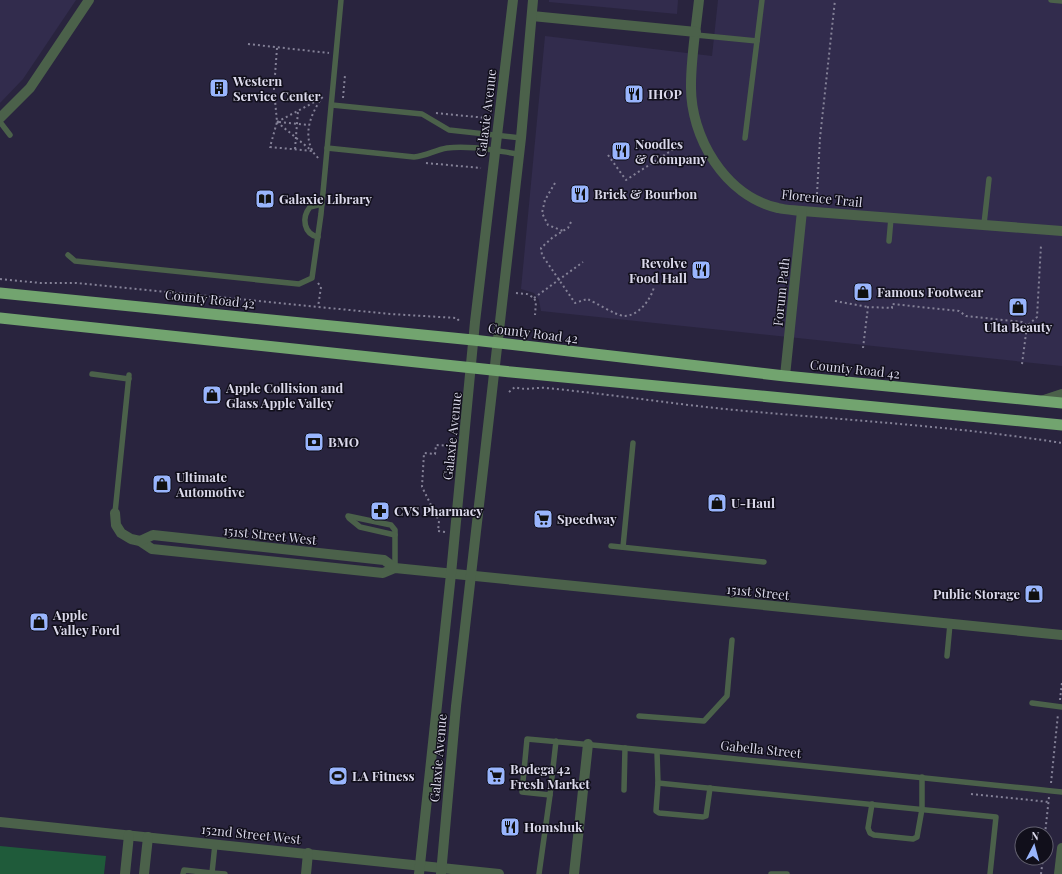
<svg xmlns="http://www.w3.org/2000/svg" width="1062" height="874" viewBox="0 0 1062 874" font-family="'Playfair Display',serif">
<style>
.built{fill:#322c4d}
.grass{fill:#1f5b3a}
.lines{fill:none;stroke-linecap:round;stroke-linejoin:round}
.path{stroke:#848197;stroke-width:2;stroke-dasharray:2 3;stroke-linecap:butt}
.service{stroke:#4b614a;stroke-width:5.5}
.minor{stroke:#4b614a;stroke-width:10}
.tertiary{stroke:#4b614a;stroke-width:10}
.trunk{stroke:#72a46f;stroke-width:11}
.labels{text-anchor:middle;stroke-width:3;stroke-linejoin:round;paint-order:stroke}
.poi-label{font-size:13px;font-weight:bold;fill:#dad8ea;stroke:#110f1b;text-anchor:start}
.street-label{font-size:13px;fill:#dad8ea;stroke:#110f1b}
</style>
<rect width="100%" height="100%" fill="#29243e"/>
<g class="built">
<path d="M 0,0 L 76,0 L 23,79 L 0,103 Z"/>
<path d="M 549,0 L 678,0 L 677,14 L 549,2 Z"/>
<path d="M 718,0 L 1062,0 L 1062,366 L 541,311 L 539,300 L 534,293 L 521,289 L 545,36 L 712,56 Z"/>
</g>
<path class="grass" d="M 0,846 L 106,856 L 104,874 L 0,874 Z"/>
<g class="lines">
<g class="path">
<path d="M 248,44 L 329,53"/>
<path d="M 277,48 L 274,89 L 277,122 L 270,147 L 312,151"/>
<path d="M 343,98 L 345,75"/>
<path d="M 436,113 L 487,118"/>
<path d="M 277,122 L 322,98"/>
<path d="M 277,122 L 312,151"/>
<path d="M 279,122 L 309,125"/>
<path d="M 295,149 L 298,111"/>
<path d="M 608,155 L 626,180 L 683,143"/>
<path d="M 318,158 C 316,155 313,153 312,150 C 303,131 312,112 323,96"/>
<path d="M 426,163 L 481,168"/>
<path d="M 555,183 L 545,200 L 542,213 L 548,225 L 563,231"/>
<path d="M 817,194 L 820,138 L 835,0"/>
<path d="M 571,222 L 568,228 L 553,237 L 541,248 L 542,255 L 575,303 L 587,299 C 597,303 615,315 624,316 C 639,316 651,299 654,287"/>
<path d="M 0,279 L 41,283 L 76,283 L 390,314 L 457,318 L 459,321"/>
<path d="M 318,283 L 321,287 L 318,307"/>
<path d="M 516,293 L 527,294 L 534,298 L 536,302 L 535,315"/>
<path d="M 534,298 L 583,262"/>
<path d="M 835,301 L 868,307"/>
<path d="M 863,348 L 868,307 L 892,308 L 892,304 L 959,311 L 966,316 L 1022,322 L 1027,326 L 1037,317 L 1041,245"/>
<path d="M 1022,364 L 1027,326"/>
<path d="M 509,392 L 515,387 C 526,391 535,387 546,388 C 609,394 672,404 735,410 C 844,420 954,426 1062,443"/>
<path d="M 445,532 L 438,531 L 439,521 L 422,487 L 424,453 L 435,454 L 436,445 L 452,446"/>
<path d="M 1060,700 L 1062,682"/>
<path d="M 1051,783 L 1058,714"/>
<path d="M 971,794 L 1049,802"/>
<path d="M 1045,834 L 1049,797"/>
<path d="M 1041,874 L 1043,858"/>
</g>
<g class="service">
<path d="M 1051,0 L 1062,1"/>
<path d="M 696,35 L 757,41 L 762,0"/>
<path d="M 332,105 L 422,114 L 449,130 L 521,138"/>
<path d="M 0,122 L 10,135"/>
<path d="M 745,138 L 757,41"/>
<path d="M 327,148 L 414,157 C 426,156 435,150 447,148 C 470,145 496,151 519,154"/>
<path d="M 984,224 L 989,179"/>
<path d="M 318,237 C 304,234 301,218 310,207 L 322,204"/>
<path d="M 889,241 L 891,218"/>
<path d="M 68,255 L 75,261 L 299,284 L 312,278 L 321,214 L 341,0"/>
<path d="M 92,374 L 129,379"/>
<path d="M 115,513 L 129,375"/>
<path d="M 348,516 L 391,525 L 395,530 L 395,568"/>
<path d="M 349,518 L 360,527 L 395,535"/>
<path d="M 611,546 L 764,562"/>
<path d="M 623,547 L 633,443"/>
<path d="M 947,656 L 950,624"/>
<path d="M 1032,703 L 1062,707"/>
<path d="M 639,716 L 704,721 L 727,696 L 732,640"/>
<path d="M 556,741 L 550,795 L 522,792 L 527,739 C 706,755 884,774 1062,792"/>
<path d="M 657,752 L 658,783 L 996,817 L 990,874"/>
<path d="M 658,783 L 656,811 L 659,813 L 703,817 L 706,816 L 710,788"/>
<path d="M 624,790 L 625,748"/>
<path d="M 872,804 L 868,828 L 870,833 L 874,835 L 913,839 L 917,837 L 922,809 L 922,777"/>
<path d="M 212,873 L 225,874"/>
<path d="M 183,874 L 184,870 L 212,873 L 215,844"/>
<path d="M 539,874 L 550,795"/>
<path d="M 771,874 L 787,874"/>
</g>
<g class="minor">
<path d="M 699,0 C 696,28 691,57 691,85 C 690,137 725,196 778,208 C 786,210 794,210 802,211 L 1062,231"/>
<path d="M 532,16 L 696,32"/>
<path d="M 0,118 L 30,88 L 89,0"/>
<path d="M 785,376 L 802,211"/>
<path d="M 1041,401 L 1062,394"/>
<path d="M 115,513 L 116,525 L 121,533 L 131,539 L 140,541 L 152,549 L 383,573 L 395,568 L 1062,635"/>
<path d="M 140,541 L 153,535 L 384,560 L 395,568"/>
<path d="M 0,822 L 499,874"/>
<path d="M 125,874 L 129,835"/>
<path d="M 144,874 L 148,837"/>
<path d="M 306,874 L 308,853"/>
<path d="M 574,874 L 588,744"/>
<path d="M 1059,874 L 1062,848"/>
</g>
<g class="tertiary">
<path d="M 419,874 L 451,574 L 475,322 L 513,0"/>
<path d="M 441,874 L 456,706 L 521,138 L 533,0"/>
</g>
<g class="trunk">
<path d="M 0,293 L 473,340 L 785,376 L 1062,403"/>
<path d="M 0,318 L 511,372 L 1062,425"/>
</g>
</g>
<defs>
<g id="building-square" transform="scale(1)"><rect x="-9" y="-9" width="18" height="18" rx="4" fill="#99b5fd" stroke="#110f1b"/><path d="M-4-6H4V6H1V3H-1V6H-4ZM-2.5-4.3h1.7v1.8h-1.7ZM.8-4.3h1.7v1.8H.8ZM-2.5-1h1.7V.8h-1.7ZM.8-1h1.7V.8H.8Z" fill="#111"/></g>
<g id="restaurant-square" transform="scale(1)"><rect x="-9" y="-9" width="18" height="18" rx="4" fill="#99b5fd" stroke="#110f1b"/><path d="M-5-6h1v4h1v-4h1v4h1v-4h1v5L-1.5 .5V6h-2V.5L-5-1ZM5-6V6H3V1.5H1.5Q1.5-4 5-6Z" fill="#111"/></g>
<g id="library-square" transform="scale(1)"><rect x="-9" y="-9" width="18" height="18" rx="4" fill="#99b5fd" stroke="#110f1b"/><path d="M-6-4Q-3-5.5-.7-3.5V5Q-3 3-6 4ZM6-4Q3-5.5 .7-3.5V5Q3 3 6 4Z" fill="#111"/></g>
<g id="shop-square" transform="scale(1)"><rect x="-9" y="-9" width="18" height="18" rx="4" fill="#99b5fd" stroke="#110f1b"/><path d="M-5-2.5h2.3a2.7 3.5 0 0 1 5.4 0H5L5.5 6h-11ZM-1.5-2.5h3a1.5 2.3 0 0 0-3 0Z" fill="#111"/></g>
<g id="bank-square" transform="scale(1)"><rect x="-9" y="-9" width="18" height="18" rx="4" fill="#99b5fd" stroke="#110f1b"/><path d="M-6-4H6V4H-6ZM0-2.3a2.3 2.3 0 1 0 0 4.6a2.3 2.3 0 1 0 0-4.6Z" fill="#111"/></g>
<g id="pharmacy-square" transform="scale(1)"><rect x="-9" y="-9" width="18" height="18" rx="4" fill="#99b5fd" stroke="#110f1b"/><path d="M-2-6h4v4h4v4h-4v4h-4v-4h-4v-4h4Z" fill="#111"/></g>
<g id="supermarket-square" transform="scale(1)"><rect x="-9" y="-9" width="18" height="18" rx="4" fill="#99b5fd" stroke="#110f1b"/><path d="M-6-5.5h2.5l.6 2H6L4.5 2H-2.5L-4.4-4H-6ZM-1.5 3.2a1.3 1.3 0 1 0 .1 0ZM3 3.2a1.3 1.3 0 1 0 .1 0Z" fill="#111"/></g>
<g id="stadium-square" transform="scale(1)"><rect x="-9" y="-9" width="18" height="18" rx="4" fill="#99b5fd" stroke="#110f1b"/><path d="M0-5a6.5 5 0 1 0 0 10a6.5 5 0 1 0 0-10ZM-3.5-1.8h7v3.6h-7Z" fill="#111"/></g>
</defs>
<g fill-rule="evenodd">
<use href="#building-square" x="219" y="88"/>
<use href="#restaurant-square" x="634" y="94"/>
<use href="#restaurant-square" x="621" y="151"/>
<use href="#restaurant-square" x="580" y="194"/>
<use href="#library-square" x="265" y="199"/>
<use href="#restaurant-square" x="701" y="270"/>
<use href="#shop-square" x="863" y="292"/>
<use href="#shop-square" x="1018" y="307"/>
<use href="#shop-square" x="212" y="395"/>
<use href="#bank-square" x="314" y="442"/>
<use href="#shop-square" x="162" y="484"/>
<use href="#shop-square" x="717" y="503"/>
<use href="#pharmacy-square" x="380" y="511"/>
<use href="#supermarket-square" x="543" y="519"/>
<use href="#shop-square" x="1034" y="594"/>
<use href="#shop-square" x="39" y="622"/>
<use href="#stadium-square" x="338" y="776"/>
<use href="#supermarket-square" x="496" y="776"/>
<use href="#restaurant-square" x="510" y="827"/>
</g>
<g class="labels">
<g class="poi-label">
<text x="233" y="86">Western<tspan x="233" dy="15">Service Center</tspan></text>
<text x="648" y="99">IHOP</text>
<text x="635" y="149">Noodles<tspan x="635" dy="15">&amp; Company</tspan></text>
<text x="594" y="199">Brick &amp; Bourbon</text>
<text x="279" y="204">Galaxie Library</text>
<text x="687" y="268" text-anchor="end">Revolve<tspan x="687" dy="15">Food Hall</tspan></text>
<text x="877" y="297">Famous Footwear</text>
<text x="1018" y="332" text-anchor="middle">Ulta Beauty</text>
<text x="226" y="393">Apple Collision and<tspan x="226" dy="15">Glass Apple Valley</tspan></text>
<text x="328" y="447">BMO</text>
<text x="176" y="482">Ultimate<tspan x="176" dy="15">Automotive</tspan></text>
<text x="731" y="508">U-Haul</text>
<text x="394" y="516">CVS Pharmacy</text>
<text x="557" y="524">Speedway</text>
<text x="1020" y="599" text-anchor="end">Public Storage</text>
<text x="53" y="620">Apple<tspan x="53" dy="15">Valley Ford</tspan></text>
<text x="510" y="774">Bodega 42<tspan x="510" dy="15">Fresh Market</tspan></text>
<text x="352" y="781">LA Fitness</text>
<text x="524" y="832">Homshuk</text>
</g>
<g class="street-label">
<text transform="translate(486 113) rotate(-83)" y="5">Galaxie Avenue</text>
<text transform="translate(822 198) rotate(6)" y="5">Florence Trail</text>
<text transform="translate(781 292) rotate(-84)" y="5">Forum Path</text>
<text transform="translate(210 299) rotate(6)" y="5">County Road 42</text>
<text transform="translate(533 333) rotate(7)" y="5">County Road 42</text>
<text transform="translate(855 369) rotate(6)" y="5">County Road 42</text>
<text transform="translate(452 436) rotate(-84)" y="5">Galaxie Avenue</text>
<text transform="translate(270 535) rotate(6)" y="5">151st Street West</text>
<text transform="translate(758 592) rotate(6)" y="5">151st Street</text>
<text transform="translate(761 749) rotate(6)" y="5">Gabella Street</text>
<text transform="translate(438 758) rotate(-85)" y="5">Galaxie Avenue</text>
<text transform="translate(251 834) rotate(6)" y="5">152nd Street West</text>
</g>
</g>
<g transform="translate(1034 846) rotate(6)"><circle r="19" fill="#110f1b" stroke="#615f6e"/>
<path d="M0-3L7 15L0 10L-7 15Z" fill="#99b5fd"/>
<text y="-6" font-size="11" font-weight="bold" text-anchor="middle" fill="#dad8ea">N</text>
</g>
</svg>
